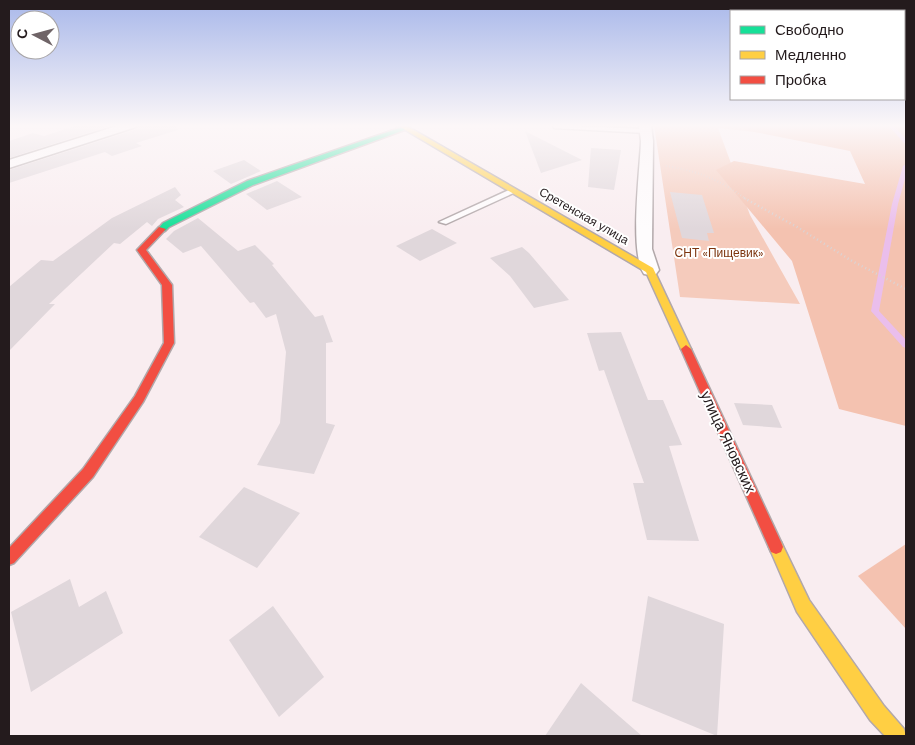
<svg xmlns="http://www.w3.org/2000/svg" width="915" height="745" viewBox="0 0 915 745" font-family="'DM Sans',sans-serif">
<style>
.green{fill:#f5cbbc}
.forest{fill:#f4c2b0}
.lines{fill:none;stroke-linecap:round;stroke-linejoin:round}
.stream{fill:#eabeec;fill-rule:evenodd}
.building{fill:#e0d7db}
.lane-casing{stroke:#b2a8aa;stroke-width:3}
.street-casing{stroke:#b2a8aa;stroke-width:3}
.fast-casing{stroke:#b2a8aa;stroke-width:3}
.slow-casing{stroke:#b2a8aa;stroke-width:3}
.jam-casing{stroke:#b2a8aa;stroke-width:3}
.path-far1{stroke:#d9d4d6;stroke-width:2;stroke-dasharray:0.5 2.5;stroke-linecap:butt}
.path{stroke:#d9d4d6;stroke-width:2.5;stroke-dasharray:1 3;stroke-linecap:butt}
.lane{fill:#fefcfd;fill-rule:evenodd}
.street{fill:#fefcfd;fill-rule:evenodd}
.fast{fill:#16e098;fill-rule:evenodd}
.slow{fill:#ffcf43;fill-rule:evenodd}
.jam{fill:#f24e42;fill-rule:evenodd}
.labels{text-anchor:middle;stroke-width:4;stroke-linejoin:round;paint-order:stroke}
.far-street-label{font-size:12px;fill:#241b1d;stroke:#fff}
.far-park-label{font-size:12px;fill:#7c340e;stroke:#fff}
.street-label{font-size:15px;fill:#241b1d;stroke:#fff}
</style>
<rect width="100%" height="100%" fill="#f9edf0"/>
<path class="green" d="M 654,125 L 757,125 L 763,133 L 718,128 L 750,215 L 800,304 L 680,297 Z"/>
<g class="forest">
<path d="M 746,125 L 906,125 L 906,426 L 839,409 L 792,261 L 716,170 L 734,161 L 865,184 L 850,151 L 745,130 Z"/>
<path d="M 906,544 L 906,629 L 858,576 Z"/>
</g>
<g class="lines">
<g class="stream">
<path d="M 888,125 L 893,125 L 906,139 L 906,143 L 904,143 Z"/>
<path d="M 906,164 L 906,175 L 898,204 L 879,311 L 906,340 L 906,348 L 903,347 L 871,311 L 892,204 L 903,166 Z"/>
</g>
</g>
<g class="building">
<path d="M 78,125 L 113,125 L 9,158 L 9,141 L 33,133 L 44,136 Z"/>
<path d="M 140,125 L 177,125 L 178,130 L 136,143 L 142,146 L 112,156 L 105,152 L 9,183 L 9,170 L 137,129 Z"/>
<path d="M 525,131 L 582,160 L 541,173 Z"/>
<path d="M 591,148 L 621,150 L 614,190 L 588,187 Z"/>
<path d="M 244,160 L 261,171 L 231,184 L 213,171 Z"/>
<path d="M 277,181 L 302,197 L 267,210 L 246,194 Z"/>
<path d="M 175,187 L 181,195 L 175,200 L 184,207 L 158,219 L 152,226 L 147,222 L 120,244 L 114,243 L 49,304 L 55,304 L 9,351 L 9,287 L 41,260 L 53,261 L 112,218 Z"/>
<path d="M 670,192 L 702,195 L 714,233 L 707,233 L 709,241 L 682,238 Z"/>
<path d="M 198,218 L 238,251 L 255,245 L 274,264 L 272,265 L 315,317 L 323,315 L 333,342 L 326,343 L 326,423 L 335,425 L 314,474 L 257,465 L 280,423 L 286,352 L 276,314 L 266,318 L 254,302 L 250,303 L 201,246 L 183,253 L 166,239 L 174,231 Z"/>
<path d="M 432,229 L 457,243 L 420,261 L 396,246 Z"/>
<path d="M 522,247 L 529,253 L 569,300 L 534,308 L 510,276 L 490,258 Z"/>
<path d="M 621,332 L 648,400 L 663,400 L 682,445 L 669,446 L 699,541 L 647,540 L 633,483 L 644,483 L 604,370 L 599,371 L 587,333 Z"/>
<path d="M 734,403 L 772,405 L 782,428 L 743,425 Z"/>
<path d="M 244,487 L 300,513 L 257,568 L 199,537 Z"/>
<path d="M 70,579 L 79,607 L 106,591 L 123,633 L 31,692 L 11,612 Z"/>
<path d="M 648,596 L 724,624 L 717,736 L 632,701 Z"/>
<path d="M 273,606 L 324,677 L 279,717 L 229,640 Z"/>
<path d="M 581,683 L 597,697 L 642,736 L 545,736 Z"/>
</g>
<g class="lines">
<g class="lane-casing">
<g id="lane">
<path d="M 552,125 L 646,129 L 649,131 L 646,133 L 554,128 Z"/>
<path d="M 511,189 L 518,191 L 446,224 L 439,222 Z"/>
</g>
</g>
<g class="street-casing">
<g id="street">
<path d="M 120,125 L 138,125 L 136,127 L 9,168 L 9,160 Z"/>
<path d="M 639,125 L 651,125 L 653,141 L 652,249 L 659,270 L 656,274 L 650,275 L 644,274 C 629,252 640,170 641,141 Z"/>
</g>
</g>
<g class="fast-casing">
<path id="fast" d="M 405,126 L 407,127 L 407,129 L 253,185 L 169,227 L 165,231 L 158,229 L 163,223 L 247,181 Z"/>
</g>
<g class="slow-casing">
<g id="slow">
<path d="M 397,125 L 405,125 L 653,268 L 691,349 L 690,352 L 686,353 L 681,349 L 646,272 Z"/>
<path d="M 776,540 L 781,542 L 809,600 L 884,706 L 904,729 L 906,736 L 885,736 L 870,720 L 797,612 L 769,547 L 771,542 Z"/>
</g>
</g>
<g class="jam-casing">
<g id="jam">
<path d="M 159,227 L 166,229 L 146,250 L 172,285 L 174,343 L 143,402 L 93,477 L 14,563 L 9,565 L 9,548 L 83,469 L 135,396 L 164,343 L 162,285 L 137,250 Z"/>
<path d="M 686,345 L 691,349 L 781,542 L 783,547 L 781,552 L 776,554 L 771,552 L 681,349 Z"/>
</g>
</g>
<path class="path-far1" d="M 666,166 C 701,172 718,179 746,199"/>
<path class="path" d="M 744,198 L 797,227 L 852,261 L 906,289"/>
<use href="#lane" class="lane"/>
<use href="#street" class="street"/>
<use href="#fast" class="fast"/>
<use href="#slow" class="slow"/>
<use href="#jam" class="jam"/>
</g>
<linearGradient id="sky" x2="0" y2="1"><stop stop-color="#a9b8ea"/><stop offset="0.55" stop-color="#fcf7f8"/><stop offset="1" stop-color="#fcf7f8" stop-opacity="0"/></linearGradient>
<rect width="915" height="229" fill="url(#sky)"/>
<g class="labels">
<g class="far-street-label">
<text transform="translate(584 216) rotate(30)" y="4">Сретенская улица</text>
</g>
<g class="far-park-label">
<text x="719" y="257">СНТ «Пищевик»</text>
</g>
<g class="street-label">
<text transform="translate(728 442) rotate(65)" y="5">улица Яновских</text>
</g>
</g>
<rect width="915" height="745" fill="none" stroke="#241b1d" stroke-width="20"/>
<rect x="730" y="10" width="175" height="90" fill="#ffffff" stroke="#a7a4a5"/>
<rect x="740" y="26" width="25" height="8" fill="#16e098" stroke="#a7a4a5"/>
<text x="775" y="35" font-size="15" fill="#241b1d">Свободно</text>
<rect x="740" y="51" width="25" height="8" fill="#ffcf43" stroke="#a7a4a5"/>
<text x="775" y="60" font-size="15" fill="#241b1d">Медленно</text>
<rect x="740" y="76" width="25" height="8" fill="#f24e42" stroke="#a7a4a5"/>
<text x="775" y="85" font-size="15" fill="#241b1d">Пробка</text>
<g transform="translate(35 35) rotate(276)"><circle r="24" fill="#ffffff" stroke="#a7a4a5"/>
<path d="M0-4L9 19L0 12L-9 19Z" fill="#6f6467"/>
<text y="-8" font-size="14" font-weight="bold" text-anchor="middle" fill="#241b1d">С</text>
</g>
</svg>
